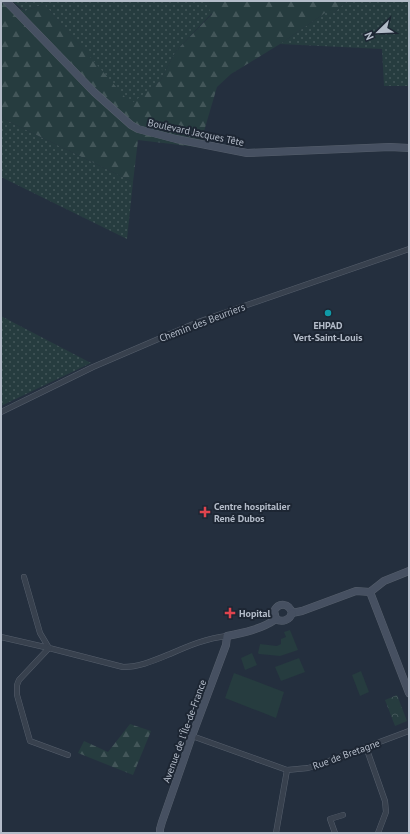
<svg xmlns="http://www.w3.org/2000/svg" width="410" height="834" viewBox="0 0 410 834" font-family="'PT Sans',sans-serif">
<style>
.grass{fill:url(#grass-dots)}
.forest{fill:url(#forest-firs)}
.park{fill:url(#park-crowns)}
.pitch{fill:#263c3f}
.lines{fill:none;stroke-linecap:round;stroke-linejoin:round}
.street-casing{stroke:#565f6c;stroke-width:6}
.secondary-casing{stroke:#565f6c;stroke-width:8}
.street{stroke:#38414e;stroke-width:5}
.secondary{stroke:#465061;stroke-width:7}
.culture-dot{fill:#0f9aa8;stroke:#1d2633;stroke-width:1.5}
.health-dot{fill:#e0444e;stroke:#1d2633;stroke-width:1.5}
.labels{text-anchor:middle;stroke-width:4;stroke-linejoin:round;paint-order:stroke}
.street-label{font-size:10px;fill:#b4bcc9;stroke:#1d2633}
.poi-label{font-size:10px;font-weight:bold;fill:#b4bcc9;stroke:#1d2633;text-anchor:start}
</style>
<defs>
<pattern id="grass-dots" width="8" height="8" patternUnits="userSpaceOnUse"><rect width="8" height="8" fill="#263c3f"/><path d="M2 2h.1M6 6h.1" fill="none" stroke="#435659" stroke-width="1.8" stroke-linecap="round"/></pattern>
<pattern id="forest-firs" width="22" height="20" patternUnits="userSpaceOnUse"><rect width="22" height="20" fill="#263c3f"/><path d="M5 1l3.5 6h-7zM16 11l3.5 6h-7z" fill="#435659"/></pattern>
<pattern id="park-crowns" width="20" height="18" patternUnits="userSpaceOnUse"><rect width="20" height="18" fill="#263c3f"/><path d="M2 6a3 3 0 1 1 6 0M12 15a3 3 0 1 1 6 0" fill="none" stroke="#435659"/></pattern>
</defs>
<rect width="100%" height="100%" fill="#242f3e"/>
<g class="grass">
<path d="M 12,1 L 205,1 L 212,13 L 176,51 L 160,81 L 131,105 L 44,4 L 25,11 Z"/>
<path d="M 347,1 L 409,1 L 409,86 L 384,86 L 382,49 L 280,44 L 325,13 L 334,13 Z"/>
<path d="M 1,112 L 4,119 L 133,182 L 127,239 L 1,177 Z"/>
<path d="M 1,316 L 91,363 L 1,406 Z"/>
</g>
<g class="forest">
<path d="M 1,1 L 4,1 L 25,11 L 44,4 L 131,104 L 160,81 L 176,51 L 212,14 L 205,1 L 347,1 L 334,13 L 325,13 L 280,44 L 231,74 L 217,87 L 202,138 L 205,148 L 138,140 L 133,182 L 4,119 L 1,112 Z"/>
<path d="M 130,724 L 151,731 L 133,775 L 78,753 L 84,741 L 108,752 Z"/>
</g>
<path class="park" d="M 397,695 L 407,721 L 395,726 L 385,700 Z"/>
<g class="pitch">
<path d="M 290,630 L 298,650 L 280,656 L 259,654 L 258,653 L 260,644 L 277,646 L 281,644 L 281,639 L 286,637 L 284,632 Z"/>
<path d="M 252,653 L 257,665 L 245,670 L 241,658 Z"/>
<path d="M 299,658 L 305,672 L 281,681 L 275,667 Z"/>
<path d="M 361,671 L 369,692 L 360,696 L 352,675 Z"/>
<path d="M 234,673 L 284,692 L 276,718 L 225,698 Z"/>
</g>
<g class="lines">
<g class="street-casing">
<g id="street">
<path d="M 1,412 L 93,367 L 198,322 L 409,249"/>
<path d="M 24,577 L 40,633 L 49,648 L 123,667 C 140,667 155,660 170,654 C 188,646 207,638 227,636"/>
<path d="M 1,637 L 49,648"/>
<path d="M 49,648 L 19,680 L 17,685 L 17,695 L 30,741 L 68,755"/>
<path d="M 192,736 L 287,770 L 308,768 L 318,765 L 409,731"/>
<path d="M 366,747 L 385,801 L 386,812 L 378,833"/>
<path d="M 276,833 L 287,770"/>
<path d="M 335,833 L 330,819 L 343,815"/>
</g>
</g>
<g class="secondary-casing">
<g id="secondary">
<path d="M 6,1 L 94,92 L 131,125 L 138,129 L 176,139 L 247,153 L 390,147 L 409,148"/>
<path d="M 370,592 L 409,693"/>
<path d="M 292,613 L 302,611 L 356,591 L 370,592 L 384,581 L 409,571"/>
<path d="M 276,619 L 274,611 C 279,602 289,603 292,613"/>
<path d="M 276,619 C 282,623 290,620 292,613"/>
<path d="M 160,833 L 160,829 L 162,822 L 192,736 L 226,645 L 227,636 C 243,633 262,629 276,619"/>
</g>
</g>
<use href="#street" class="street"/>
<use href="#secondary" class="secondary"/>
</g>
<circle class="culture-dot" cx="328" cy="313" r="4"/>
<g class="health-dot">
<path d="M203 506h4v4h4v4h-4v4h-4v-4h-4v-4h4z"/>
<path d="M228 607h4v4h4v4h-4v4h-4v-4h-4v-4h4z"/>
</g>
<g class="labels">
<g class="street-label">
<text transform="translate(196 132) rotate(12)" y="4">Boulevard Jacques Tête</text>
<text transform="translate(202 322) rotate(-21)" y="4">Chemin des Beurriers</text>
<text transform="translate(184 731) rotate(-70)" y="4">Avenue de l'Île-de-France</text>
<text transform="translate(346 754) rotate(-20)" y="4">Rue de Bretagne</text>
</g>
<g class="poi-label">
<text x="328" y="329" text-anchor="middle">EHPAD<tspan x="328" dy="12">Vert-Saint-Louis</tspan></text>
<text x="214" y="510">Centre hospitalier<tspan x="214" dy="12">René Dubos</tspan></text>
<text x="239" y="617">Hopital</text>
</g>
</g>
<rect width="410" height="834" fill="none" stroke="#b4bcc9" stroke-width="4"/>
<g transform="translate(378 32) rotate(247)" stroke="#1d2633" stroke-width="3" paint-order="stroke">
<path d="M0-3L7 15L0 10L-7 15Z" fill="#b4bcc9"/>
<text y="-6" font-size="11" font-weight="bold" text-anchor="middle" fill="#b4bcc9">N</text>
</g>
</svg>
